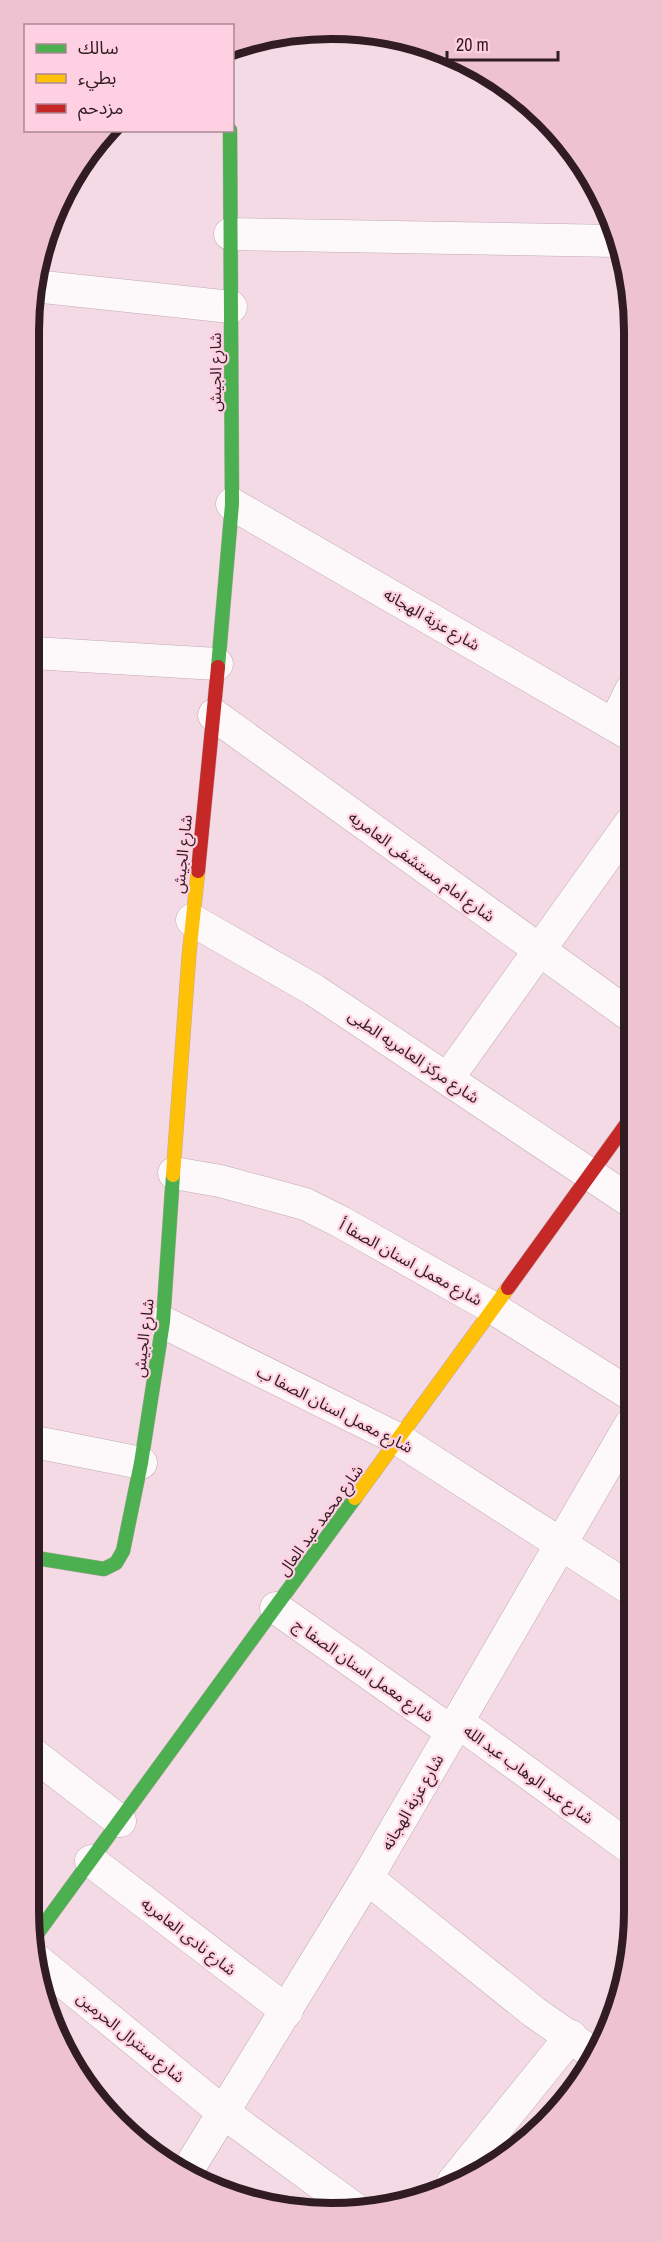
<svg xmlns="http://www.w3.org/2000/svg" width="663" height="2242" viewBox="0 0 663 2242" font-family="'Archivo Narrow','Noto Sans Arabic',sans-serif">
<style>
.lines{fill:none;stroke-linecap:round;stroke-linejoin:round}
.street-casing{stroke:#c0aab2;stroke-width:33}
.fast-casing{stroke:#c0aab2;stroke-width:15}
.slow-casing{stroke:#c0aab2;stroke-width:15}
.jam-casing{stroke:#c0aab2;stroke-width:15}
.street{stroke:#fdf9fb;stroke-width:32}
.fast{stroke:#4caf50;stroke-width:14}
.slow{stroke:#ffc107;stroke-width:14}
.jam{stroke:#c62828;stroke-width:14}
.labels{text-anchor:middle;stroke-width:4.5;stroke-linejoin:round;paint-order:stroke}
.street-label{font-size:16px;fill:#311c24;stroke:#ffd0e1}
.rim{fill:none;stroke:#311c24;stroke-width:8}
</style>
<rect width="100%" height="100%" fill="#f4dae4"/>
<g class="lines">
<g class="street-casing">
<g id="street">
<path d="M 230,234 L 616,241"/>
<path d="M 34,286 L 231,307"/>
<path d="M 232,504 L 631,735"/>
<path d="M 33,653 L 217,664"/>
<path d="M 214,715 L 631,1016"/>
<path d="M 614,725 L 631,690"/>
<path d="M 192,920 L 314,990 L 630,1201"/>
<path d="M 448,1078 L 631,822"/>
<path d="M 174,1173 L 220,1181 L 305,1204 L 341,1222 L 493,1308 L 630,1394"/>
<path d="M 163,1322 L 398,1439 L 629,1588"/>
<path d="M 30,1441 L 141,1463"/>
<path d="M 276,1608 L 452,1732"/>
<path d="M 458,1722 L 629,1847"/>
<path d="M 29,1751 L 120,1821"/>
<path d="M 91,1861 L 287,2011"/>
<path d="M 367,1878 L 534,2012 L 594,2054"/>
<path d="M 38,1961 L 224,2113 L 355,2209"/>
<path d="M 186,2173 L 367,1878 L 630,1425"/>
<path d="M 453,2182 L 571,2036"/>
</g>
</g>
<g class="fast-casing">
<g id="fast">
<path d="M 218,667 L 232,504 L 230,130"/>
<path d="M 30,1557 L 104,1569 L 116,1563 L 123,1551 L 141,1463 L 163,1322 L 173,1175"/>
<path d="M 34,1938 L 355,1498"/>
</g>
</g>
<g class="slow-casing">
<g id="slow">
<path d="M 173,1175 L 189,955 L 198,871"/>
<path d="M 355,1498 L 508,1288"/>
</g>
</g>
<g class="jam-casing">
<g id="jam">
<path d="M 198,871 L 218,667"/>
<path d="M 508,1288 L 630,1119"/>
</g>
</g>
<use href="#street" class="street"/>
<use href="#fast" class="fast"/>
<use href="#slow" class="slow"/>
<use href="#jam" class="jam"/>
</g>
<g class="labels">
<g class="street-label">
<text transform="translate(215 372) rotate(-90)" y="6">شارع الجيش</text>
<text transform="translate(432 619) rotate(30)" y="6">شارع عزبة الهجانه</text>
<text transform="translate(182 854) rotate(-84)" y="6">شارع الجيش</text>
<text transform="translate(422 866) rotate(36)" y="6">شارع امام مستشفى العامريه</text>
<text transform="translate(414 1056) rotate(34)" y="6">شارع مركز العامريه الطبى</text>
<text transform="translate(411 1262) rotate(29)" y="6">شارع معمل اسنان الصفا أ</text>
<text transform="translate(143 1338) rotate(-83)" y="6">شارع الجيش</text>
<text transform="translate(335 1409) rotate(27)" y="6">شارع معمل اسنان الصفا ب</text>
<text transform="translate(320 1520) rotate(-54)" y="6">شارع محمد عبد العال</text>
<text transform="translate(364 1670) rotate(35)" y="6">شارع معمل اسنان الصفا ج</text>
<text transform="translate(529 1774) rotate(36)" y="6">شارع عبد الوهاب عبد الله</text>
<text transform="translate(412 1802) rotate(-60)" y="6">شارع عزبة الهجانه</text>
<text transform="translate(189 1936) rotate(38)" y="6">شارع نادى العامريه</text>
<text transform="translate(131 2037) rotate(39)" y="6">شارع سنترال الحرمين</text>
</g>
</g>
<path d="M0 0H663V2242H0ZM331 39H332A292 292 0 0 1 624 331V1911A292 292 0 0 1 332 2203H331A292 292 0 0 1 39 1911V331A292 292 0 0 1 331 39Z" fill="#efc2d2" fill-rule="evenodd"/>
<path class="rim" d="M331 39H332A292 292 0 0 1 624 331V1911A292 292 0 0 1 332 2203H331A292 292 0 0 1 39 1911V331A292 292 0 0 1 331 39Z"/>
<rect x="24" y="24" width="210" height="108" fill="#ffd0e1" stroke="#ad8895" stroke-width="1.5"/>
<rect x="36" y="44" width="30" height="9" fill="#4caf50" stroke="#ad8895" stroke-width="1.5"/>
<text x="78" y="54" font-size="18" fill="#311c24">سالك</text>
<rect x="36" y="74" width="30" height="9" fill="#ffc107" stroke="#ad8895" stroke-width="1.5"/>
<text x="78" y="84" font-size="18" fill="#311c24">بطيء</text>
<rect x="36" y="104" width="30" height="9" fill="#c62828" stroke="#ad8895" stroke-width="1.5"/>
<text x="78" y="114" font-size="18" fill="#311c24">مزدحم</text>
<path d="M447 51v9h111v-9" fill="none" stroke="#311c24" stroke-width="3"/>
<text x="456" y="51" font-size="18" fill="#311c24" stroke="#ffd0e1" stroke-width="4.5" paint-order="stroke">20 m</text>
</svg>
